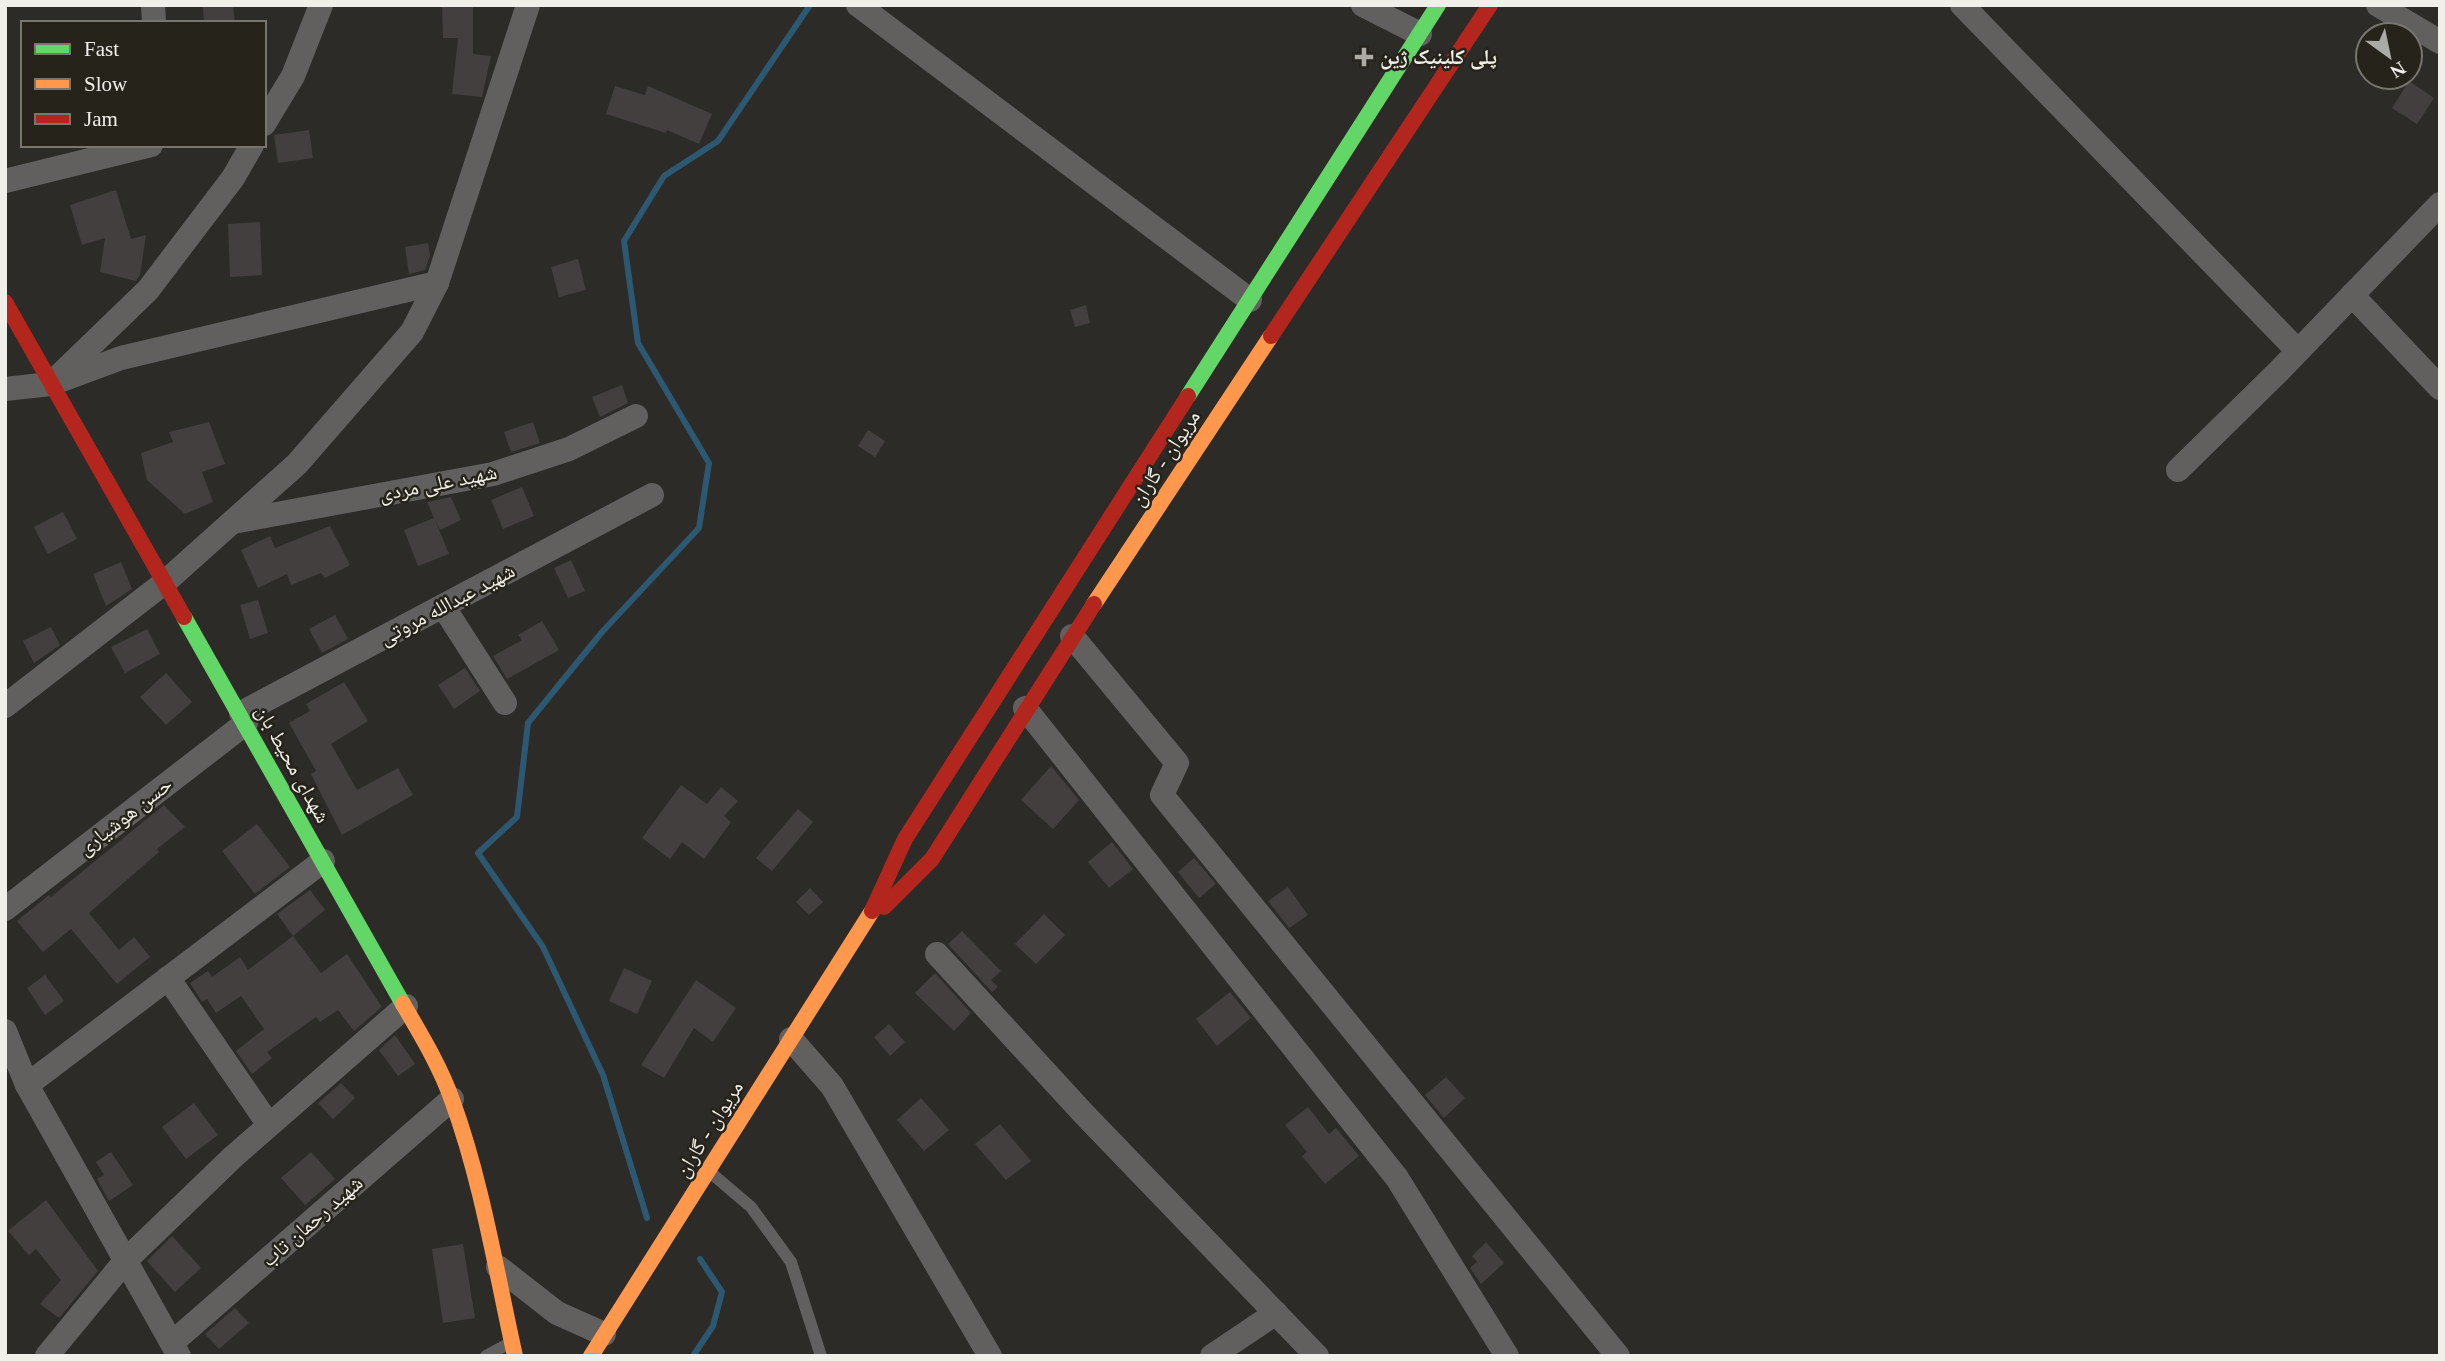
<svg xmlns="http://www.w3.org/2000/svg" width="2445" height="1361" viewBox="0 0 2445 1361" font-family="'Times New Roman','Noto Naskh Arabic',serif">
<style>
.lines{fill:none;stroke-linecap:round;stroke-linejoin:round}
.stream{stroke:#2d5872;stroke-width:6}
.building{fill:#423f3e}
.lane{stroke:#61605f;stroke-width:12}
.street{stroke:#61605f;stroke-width:24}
.fast{stroke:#63d668;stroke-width:16}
.slow{stroke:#ff974d;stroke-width:16}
.jam{stroke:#b3261e;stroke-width:16}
.poi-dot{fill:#acaaa6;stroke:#26231b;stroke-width:2.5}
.labels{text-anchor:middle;stroke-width:5;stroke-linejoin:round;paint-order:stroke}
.poi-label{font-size:21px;font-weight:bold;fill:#f1efea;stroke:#26231b;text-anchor:start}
.street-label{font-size:21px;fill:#f1efea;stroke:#26231b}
</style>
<rect width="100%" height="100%" fill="#2d2b28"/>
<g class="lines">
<g class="stream">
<path d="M 647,1218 L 603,1075 L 543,947 L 478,853 L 517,817 L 528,723 L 602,632 L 699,528 L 709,463 L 638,343 L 624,241 L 664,176 L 718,141 L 810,5"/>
<path d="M 693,1356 L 713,1326 L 722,1292 L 700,1259"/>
</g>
</g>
<g class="building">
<path d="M 203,5 L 233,5 L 235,23 L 204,23 Z"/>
<path d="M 442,5 L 473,5 L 473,54 L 491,56 L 482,97 L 452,94 L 458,38 L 443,38 Z"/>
<path d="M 2409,81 L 2434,98 L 2417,124 L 2392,108 Z"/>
<path d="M 615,86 L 645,95 L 648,86 L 712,114 L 699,144 L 667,130 L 666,133 L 606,114 Z"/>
<path d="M 309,130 L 313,158 L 278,163 L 274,135 Z"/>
<path d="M 116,190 L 131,239 L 146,235 L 140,275 L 136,281 L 100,272 L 105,238 L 82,245 L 70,205 Z"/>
<path d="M 260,222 L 262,275 L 230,277 L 228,224 Z"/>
<path d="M 428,243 L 430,256 L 425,270 L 409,274 L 405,247 Z"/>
<path d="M 578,259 L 586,290 L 559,297 L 551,267 Z"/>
<path d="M 1086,305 L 1090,323 L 1075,327 L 1070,310 Z"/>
<path d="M 622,385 L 628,403 L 600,417 L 592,397 Z"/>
<path d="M 209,422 L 225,464 L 202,472 L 213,502 L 185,514 L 147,480 L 141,453 L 173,442 L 169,432 Z"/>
<path d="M 533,422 L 540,443 L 511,452 L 504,432 Z"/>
<path d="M 868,430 L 885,441 L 875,457 L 858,446 Z"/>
<path d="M 522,487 L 534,516 L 503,529 L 491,500 Z"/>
<path d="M 451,497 L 461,520 L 440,530 L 435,520 L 449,554 L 418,566 L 404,530 L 434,518 L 427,502 Z"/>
<path d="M 63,512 L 77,539 L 48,554 L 34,527 Z"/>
<path d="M 330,526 L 350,565 L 325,578 L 321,573 L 291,585 L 287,574 L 258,588 L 241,550 L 270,536 L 275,548 Z"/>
<path d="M 571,560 L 585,591 L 568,598 L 554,568 Z"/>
<path d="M 121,562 L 132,589 L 106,606 L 93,574 Z"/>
<path d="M 258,600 L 268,633 L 250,639 L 240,605 Z"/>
<path d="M 335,615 L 348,639 L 322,653 L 309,629 Z"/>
<path d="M 542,621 L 559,650 L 507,679 L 493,656 L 522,640 L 518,635 Z"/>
<path d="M 51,627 L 60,645 L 34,663 L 23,641 Z"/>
<path d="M 147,629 L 160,654 L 125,673 L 111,647 Z"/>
<path d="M 465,668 L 480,691 L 454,709 L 438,685 Z"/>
<path d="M 166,673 L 192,702 L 166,725 L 140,697 Z"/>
<path d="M 344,682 L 368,721 L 331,744 L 357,790 L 398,768 L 413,795 L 342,835 L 311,774 L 316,771 L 289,723 L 310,711 L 306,704 Z"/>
<path d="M 1051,766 L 1079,800 L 1053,829 L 1021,800 Z"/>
<path d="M 681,785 L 707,804 L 721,787 L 738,801 L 724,816 L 731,822 L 704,859 L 682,842 L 670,859 L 642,838 Z"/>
<path d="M 164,805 L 185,827 L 157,849 L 159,852 L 89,913 L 119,950 L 134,937 L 150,957 L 117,984 L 71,929 L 43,952 L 17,921 L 49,895 L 51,897 Z"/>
<path d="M 798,809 L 813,822 L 772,871 L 756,858 Z"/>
<path d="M 257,824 L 290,867 L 255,894 L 222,851 Z"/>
<path d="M 1112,842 L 1133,869 L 1109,888 L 1088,862 Z"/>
<path d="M 1194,858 L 1216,884 L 1199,898 L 1178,872 Z"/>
<path d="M 1288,887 L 1308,915 L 1289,928 L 1268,901 Z"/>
<path d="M 810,888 L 823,902 L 809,915 L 796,902 Z"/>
<path d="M 310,890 L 325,910 L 293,936 L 277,914 Z"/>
<path d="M 1044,914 L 1065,935 L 1036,964 L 1015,944 Z"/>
<path d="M 962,931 L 1001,971 L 991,980 L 998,987 L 992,992 L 948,944 Z"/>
<path d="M 293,936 L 321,973 L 347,954 L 382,1007 L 354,1031 L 338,1010 L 320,1022 L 316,1017 L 267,1052 L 272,1058 L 252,1074 L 236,1051 L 264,1029 L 241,996 L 216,1013 L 207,999 L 202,1002 L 190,983 L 208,971 L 212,977 L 240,957 L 248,970 Z"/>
<path d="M 624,968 L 652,981 L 637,1014 L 609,1001 Z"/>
<path d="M 935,973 L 971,1013 L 954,1031 L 915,993 Z"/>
<path d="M 45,975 L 64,1001 L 45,1015 L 27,988 Z"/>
<path d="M 696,980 L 736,1008 L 713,1042 L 694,1028 L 664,1078 L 641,1065 Z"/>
<path d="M 1230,992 L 1251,1018 L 1217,1046 L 1196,1019 Z"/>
<path d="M 889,1024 L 905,1042 L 890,1056 L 874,1037 Z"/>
<path d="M 395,1035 L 415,1064 L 398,1076 L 379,1050 Z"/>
<path d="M 1446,1077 L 1465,1098 L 1444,1118 L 1425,1095 Z"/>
<path d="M 341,1083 L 355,1098 L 333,1119 L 318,1103 Z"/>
<path d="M 921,1098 L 949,1130 L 924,1151 L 897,1120 Z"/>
<path d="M 194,1103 L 218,1135 L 186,1159 L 162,1127 Z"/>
<path d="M 1308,1107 L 1329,1134 L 1336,1128 L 1359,1156 L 1325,1184 L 1302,1156 L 1307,1152 L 1285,1125 Z"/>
<path d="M 1000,1124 L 1031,1161 L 1006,1180 L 975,1144 Z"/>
<path d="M 111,1152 L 133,1185 L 109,1201 L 97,1179 L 104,1175 L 96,1162 Z"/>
<path d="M 311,1152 L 335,1179 L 305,1205 L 281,1178 Z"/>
<path d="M 46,1200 L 98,1271 L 59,1318 L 40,1304 L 61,1280 L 36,1249 L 29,1255 L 8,1231 Z"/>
<path d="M 172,1236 L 201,1268 L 175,1292 L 147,1261 Z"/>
<path d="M 1486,1242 L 1504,1263 L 1481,1284 L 1470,1268 L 1477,1262 L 1472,1256 Z"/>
<path d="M 463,1244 L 475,1318 L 443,1323 L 432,1249 Z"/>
<path d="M 235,1308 L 249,1323 L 219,1349 L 205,1334 Z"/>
</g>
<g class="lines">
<g class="lane">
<path d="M 711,1173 L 751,1207 L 791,1262 L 821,1356"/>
<path d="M 486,1356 L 510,1343"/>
</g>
<g class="street">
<path d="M 153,5 L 154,23"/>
<path d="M 858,5 L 1250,300"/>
<path d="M 1363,5 L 1420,34"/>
<path d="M 1962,5 L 2298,351"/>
<path d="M 2378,5 L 2440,42"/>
<path d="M 264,124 L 293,76 L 321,5"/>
<path d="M 5,181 L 151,145"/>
<path d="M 2352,295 L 2440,388"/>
<path d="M 59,376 L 148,290 L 233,178 L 252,145"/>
<path d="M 5,389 L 51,384 L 121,358 L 437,283"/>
<path d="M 2178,470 L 2279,371 L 2440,204"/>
<path d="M 233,522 L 493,474 L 569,449 L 636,416"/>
<path d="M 443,606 L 505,703"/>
<path d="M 1072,636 L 1177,763 L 1162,795 L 1618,1356"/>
<path d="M 5,706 L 164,583 L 297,464 L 412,332 L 437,283 L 528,5"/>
<path d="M 1025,708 L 1397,1178 L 1507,1356"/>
<path d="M 241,713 L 652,495"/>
<path d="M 5,909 L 246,723"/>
<path d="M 937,954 L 1083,1113 L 1317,1356"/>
<path d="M 168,978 L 269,1125"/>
<path d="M 5,1031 L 27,1085 L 179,1356"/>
<path d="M 791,1039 L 832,1086 L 990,1356"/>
<path d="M 27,1085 L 323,861"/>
<path d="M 498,1267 L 557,1313 L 604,1334"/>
<path d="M 173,1342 L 452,1099"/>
<path d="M 47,1356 L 126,1260 L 233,1157 L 406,1006"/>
<path d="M 1212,1356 L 1276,1313"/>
</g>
<g class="fast">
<path d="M 1188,396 L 1438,5"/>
<path d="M 184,617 L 403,1004"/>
</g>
<g class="slow">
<path d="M 1094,604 L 1271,336"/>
<path d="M 403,1004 C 421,1035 440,1066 452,1100 C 482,1182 496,1271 515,1356"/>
<path d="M 591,1356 L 872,911"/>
</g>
<g class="jam">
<path d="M 5,302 L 184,617"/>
<path d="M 1271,336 L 1490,5"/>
<path d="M 884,907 L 932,859 L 1094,604"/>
<path d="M 872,911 L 905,839 L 1188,396"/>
</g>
</g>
<path class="poi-dot" d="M1360.5 46.5h7v7h7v7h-7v7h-7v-7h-7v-7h7z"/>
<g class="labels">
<g class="poi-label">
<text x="1380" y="64">پلی کلینیک ژین</text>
</g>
<g class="street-label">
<text transform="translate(1165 458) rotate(-57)" y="7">مریوان - گاران</text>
<text transform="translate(438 483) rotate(-11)" y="7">شهید علی مردی</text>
<text transform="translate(447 604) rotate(-28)" y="7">شهید عبدالله مروتی</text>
<text transform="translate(293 764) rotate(61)" y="7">شهدای محیط بان</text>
<text transform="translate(125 816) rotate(-38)" y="7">حسن هوشیاری</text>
<text transform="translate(709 1129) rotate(-58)" y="7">مریوان - گاران</text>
<text transform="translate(312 1221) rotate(-41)" y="7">شهید رحمان تاب</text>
</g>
</g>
<rect width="2445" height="1361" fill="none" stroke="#f1efea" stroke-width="14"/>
<rect x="21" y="21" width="245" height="126" fill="#26231b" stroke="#77756e" stroke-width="2"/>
<rect x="35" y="44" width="35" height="10" fill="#63d668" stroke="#77756e" stroke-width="2"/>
<text x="84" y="56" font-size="21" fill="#f1efea">Fast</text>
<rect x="35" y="79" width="35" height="10" fill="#ff974d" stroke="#77756e" stroke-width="2"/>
<text x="84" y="91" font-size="21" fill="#f1efea">Slow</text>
<rect x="35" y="114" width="35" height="10" fill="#b3261e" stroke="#77756e" stroke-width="2"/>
<text x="84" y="126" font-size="21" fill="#f1efea">Jam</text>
<g transform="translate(2389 56) rotate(147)"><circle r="33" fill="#26231b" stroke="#77756e" stroke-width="2"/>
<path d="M0-5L12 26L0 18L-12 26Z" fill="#acaaa6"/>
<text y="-10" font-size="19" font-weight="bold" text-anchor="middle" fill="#f1efea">N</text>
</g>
</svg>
